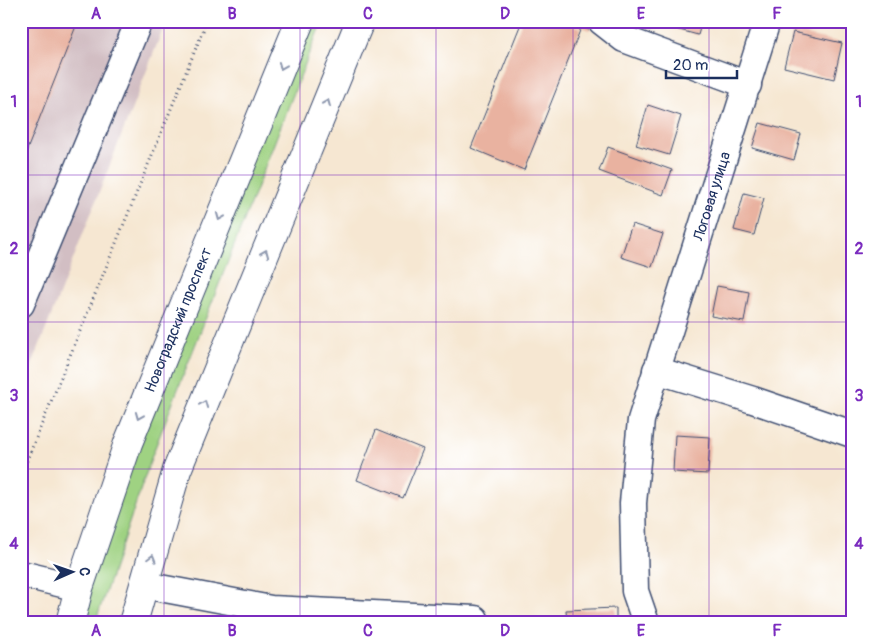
<svg xmlns="http://www.w3.org/2000/svg" width="873" height="644" viewBox="0 0 873 644" font-family="Pangolin,sans-serif">
<style>
.industrial{fill:#d2bec3}
.green{fill:#9fd282;stroke:#5d8070}
.building{fill:#e9b2a0}
.lines{fill:none;stroke-linecap:round;stroke-linejoin:round}
.minor-casing{stroke:#3c4b6f;stroke-width:29}
.major-casing{stroke:#3c4b6f;stroke-width:30}
.path{stroke:#3c4b6f;stroke-width:3;stroke-dasharray:1 4;stroke-linecap:butt}
.minor{stroke:#fff;stroke-width:26}
.major{stroke:#fff;stroke-width:28}
.oneway{stroke:#8d97ae}
.grid{fill:none;stroke:#7b2cbf;stroke-width:1;stroke-opacity:0.55}
.labels{text-anchor:middle;stroke-width:4.5;stroke-linejoin:round;paint-order:stroke}
.street-label{font-size:15px;fill:#1b2f5e;stroke:#fff}
.neatline{fill:none;stroke:#7b2cbf;stroke-width:2}
.grid-label{font-size:16px;text-anchor:middle;font-weight:bold;fill:#7b2cbf}
</style>
<rect width="100%" height="100%" fill="#fff"/>
<filter id="ink" filterUnits="userSpaceOnUse"><feTurbulence type="fractalNoise" baseFrequency=".02" numOctaves="2"/><feDisplacementMap in="SourceGraphic" scale="10" xChannelSelector="R" yChannelSelector="G"/><feConvolveMatrix kernelMatrix="1 2 1 2 8 2 1 2 1" color-interpolation-filters="sRGB"/></filter>
<filter id="wash" filterUnits="userSpaceOnUse"><feTurbulence type="fractalNoise" baseFrequency=".0096" numOctaves="4" result="noise"/><feDisplacementMap in="SourceGraphic" scale="20" xChannelSelector="R" yChannelSelector="G"/><feGaussianBlur stdDeviation="1.12" result="paint"/><feColorMatrix in="noise" values="0 0 0 0 0 0 0 0 0 0 0 0 0 0 0 0 0 1.4 0 .05"/><feComposite in="paint" operator="in"/></filter>
<g filter="url(#wash)">
<rect width="100%" height="100%" fill="#f6e7d2"/>
<path class="industrial" d="M 21,21 L 166,21 L 21,393 Z"/>
<path class="green" d="M 303,21 L 322,21 L 153,453 L 95,623 L 77,623 L 122,476 Z"/>
<g id="blocks">
<g class="building">
<path d="M 21,21 L 78,21 L 21,165 Z"/>
<path d="M 522,21 L 564,21 L 581,28 L 524,170 L 471,148 Z"/>
<path d="M 579,21 L 593,21 L 589,30 L 578,25 Z"/>
<path d="M 658,21 L 702,21 L 698,35 L 657,24 Z"/>
<path d="M 793,32 L 842,43 L 834,79 L 784,67 Z"/>
<path d="M 648,105 L 681,116 L 669,155 L 636,145 Z"/>
<path d="M 760,123 L 801,134 L 794,160 L 752,148 Z"/>
<path d="M 608,147 L 672,170 L 663,195 L 599,171 Z"/>
<path d="M 744,193 L 764,198 L 754,235 L 734,230 Z"/>
<path d="M 632,224 L 663,234 L 652,267 L 621,257 Z"/>
<path d="M 717,286 L 749,292 L 744,322 L 711,316 Z"/>
<path d="M 376,430 L 423,449 L 403,498 L 357,480 Z"/>
<path d="M 675,435 L 710,437 L 708,474 L 673,472 Z"/>
<path d="M 616,608 L 616,623 L 567,623 L 566,610 Z"/>
</g>
</g>
</g>
<g filter="url(#ink)">
<use href="#blocks" fill-opacity="0" stroke="#3c4b6f" stroke-width="1"/>
<g class="lines">
<g class="minor-casing">
<g id="minor">
<path d="M 601,21 L 624,39 L 748,85"/>
<path d="M 21,304 L 139,21"/>
<path d="M 656,370 L 753,400 L 852,434"/>
<path d="M 21,574 L 79,588"/>
<path d="M 144,585 L 271,609 L 475,619"/>
<path id="s1" d="M 646,623 L 635,591 L 633,503 L 641,420 L 767,21"/>
</g>
</g>
<g class="major-casing">
<g id="major">
<path id="s2" d="M 70,623 L 79,588 L 128,443 L 300,21"/>
<path d="M 133,623 L 177,470 L 360,21"/>
</g>
</g>
<path class="path" d="M 21,475 L 207,21"/>
<use href="#minor" class="minor"/>
<use href="#major" class="major"/>
</g>
<defs><path id="oneway-chevron" d="M-2-3.5L2.5 0L-2 3.5" fill="none" stroke-width="1.6" stroke-linecap="round" stroke-linejoin="round" transform="scale(1.25)"/></defs>
<g class="oneway">
<use href="#oneway-chevron" transform="translate(282 66) rotate(112)"/>
<use href="#oneway-chevron" transform="translate(327 103) rotate(-68)"/>
<use href="#oneway-chevron" transform="translate(220 217) rotate(112)"/>
<use href="#oneway-chevron" transform="translate(265 253) rotate(-68)"/>
<use href="#oneway-chevron" transform="translate(204 404) rotate(-68)"/>
<use href="#oneway-chevron" transform="translate(139 416) rotate(112)"/>
<use href="#oneway-chevron" transform="translate(152 558) rotate(-74)"/>
</g>
</g>
<path class="grid" d="M 164,21 L 164,623M 300,21 L 300,623M 436,21 L 436,623M 573,21 L 573,623M 709,21 L 709,623M 21,175 L 852,175M 21,322 L 852,322M 21,469 L 852,469"/>
<g class="labels">
<g class="street-label">
<text dy="5" stroke="none"><textPath href="#s1" startOffset="440">Логовая улица</textPath></text>
<text dy="5" stroke="none"><textPath href="#s2" startOffset="322">Новоградский проспект</textPath></text>
</g>
</g>
<rect width="873" height="644" fill="none" stroke="#fff" stroke-width="55"/>
<g transform="translate(72 572) rotate(88)" stroke="#ffffff" stroke-width="4" paint-order="stroke">
<path d="M0-4L9 19L0 12L-9 19Z" fill="#1b2f5e"/>
<text y="-8" font-size="14" font-weight="bold" text-anchor="middle" fill="#1b2f5e">С</text>
</g>
<path d="M666 70v8h71v-8" fill="none" stroke="#1b2f5e" stroke-width="2.5"/>
<text x="673" y="70" font-size="15" fill="#1b2f5e" stroke="#ffffff" stroke-width="4" paint-order="stroke">20 m</text>
<rect x="28" y="28" width="818" height="588" class="neatline"/>
<g class="grid-label">
<text x="96" y="19">A</text>
<text x="232" y="19">B</text>
<text x="368" y="19">C</text>
<text x="505" y="19">D</text>
<text x="641" y="19">E</text>
<text x="777" y="19">F</text>
<text x="14" y="107">1</text>
<text x="859" y="107">1</text>
<text x="14" y="254">2</text>
<text x="859" y="254">2</text>
<text x="14" y="401">3</text>
<text x="859" y="401">3</text>
<text x="14" y="549">4</text>
<text x="859" y="549">4</text>
<text x="96" y="636">A</text>
<text x="232" y="636">B</text>
<text x="368" y="636">C</text>
<text x="505" y="636">D</text>
<text x="641" y="636">E</text>
<text x="777" y="636">F</text>
</g>
</svg>
